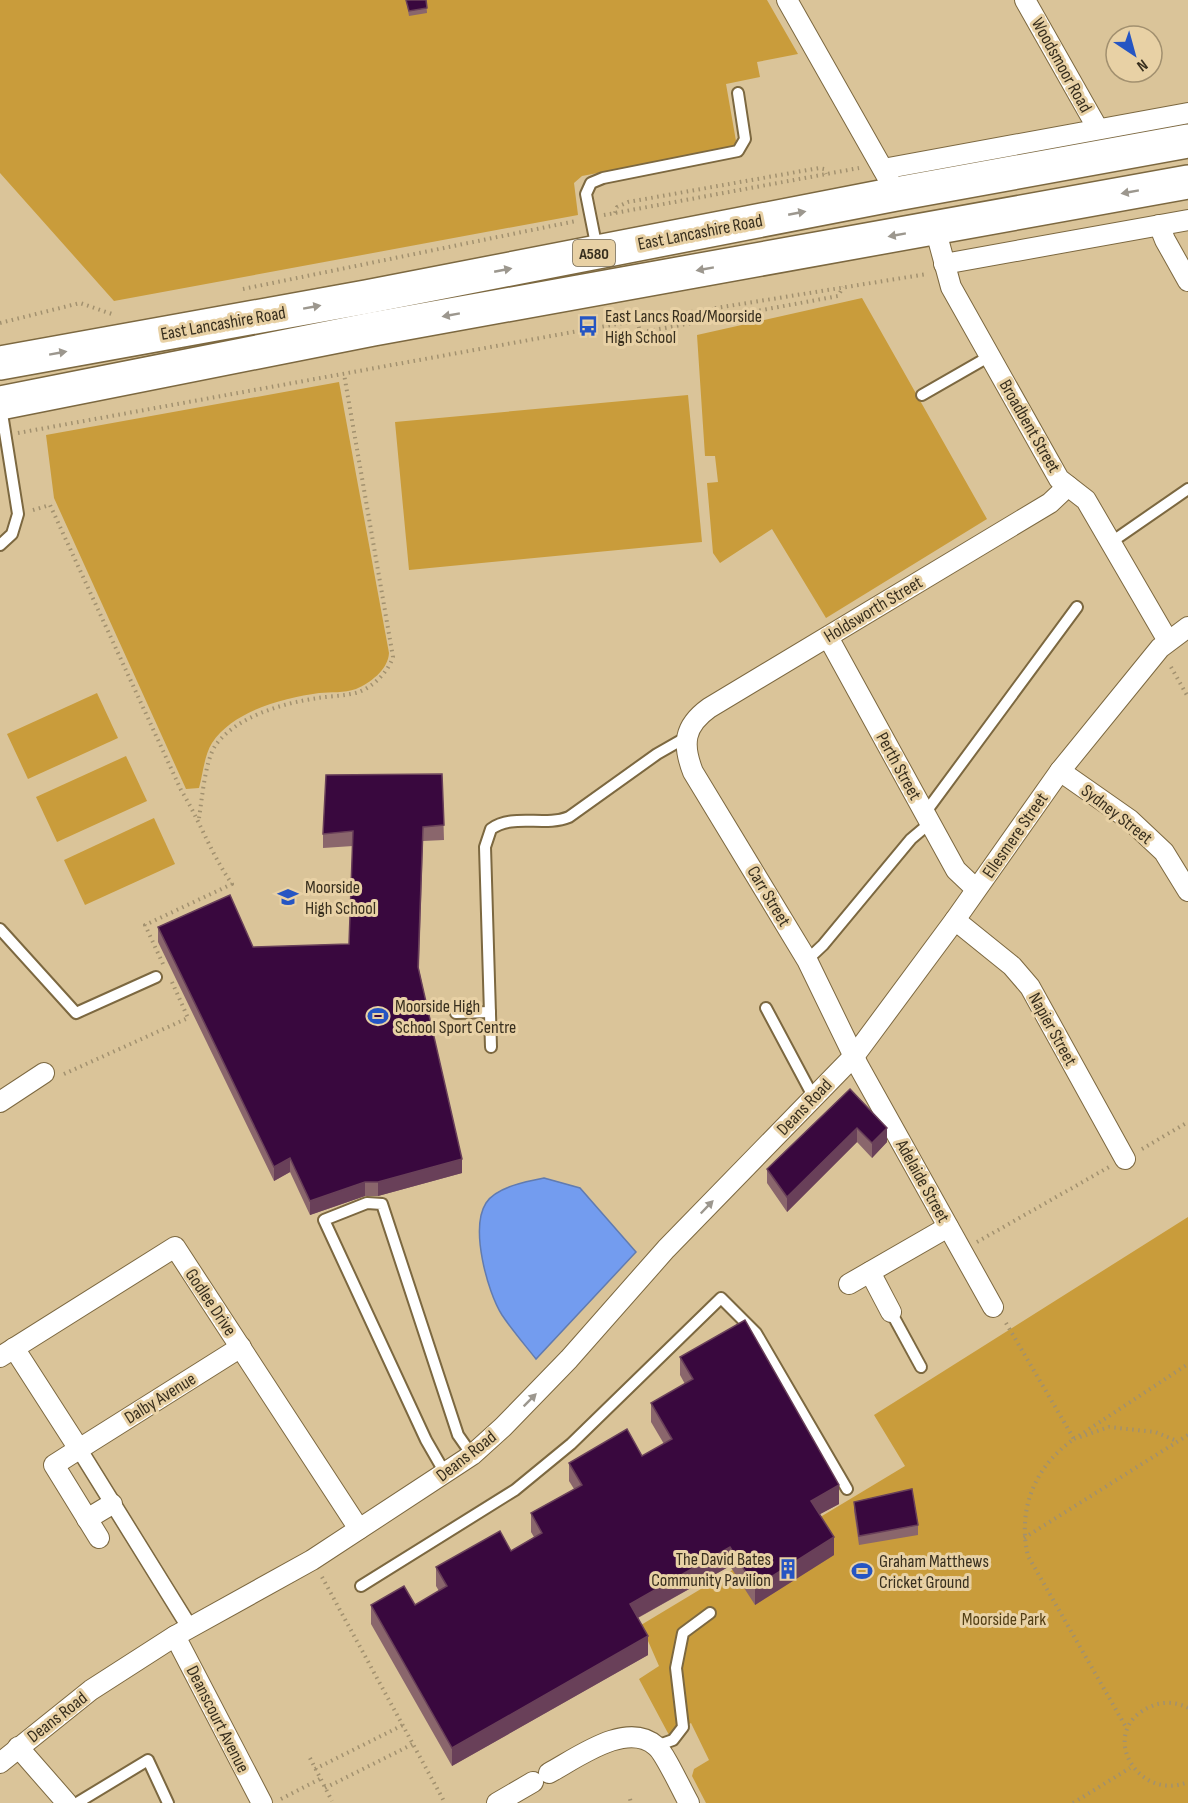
<svg xmlns="http://www.w3.org/2000/svg" width="1188" height="1803" viewBox="0 0 1188 1803" font-family="'Sofia Sans Condensed',sans-serif">
<style>
.green{fill:#c99c3b}
.water{fill:#739cef;stroke:#617bb0;stroke-width:1.5}
.lines{fill:none;stroke-linecap:round;stroke-linejoin:round}
.service-casing{stroke:#7c6840;stroke-width:14}
.pedestrian-casing{stroke:#7c6840;stroke-width:18}
.minor-casing{stroke:#7c6840;stroke-width:22}
.trunk-casing{stroke:#7c6840;stroke-width:36}
.path{stroke:#a2916f;stroke-width:4;stroke-dasharray:1.5 4.5;stroke-linecap:butt}
.service{stroke:#fff;stroke-width:10}
.pedestrian{stroke:#fff;stroke-width:15}
.minor{stroke:#fff;stroke-width:20}
.trunk{stroke:#fff;stroke-width:33}
.wall{fill:#8a666c}
.shaded-wall{fill:#694059}
.building{fill:#39083e;stroke:#694059;stroke-width:1.5}
.oneway{fill:#9c978e}
.labels{text-anchor:middle;stroke-width:6;stroke-linejoin:round;paint-order:stroke}
.shield{fill:#e8d1a5;stroke:#6d6046;stroke-width:1.5}
.shield-label{font-size:16px;font-weight:bold;fill:#382f1e}
.street-label{font-size:18px;fill:#382f1e;stroke:#e8d1a5}
.poi-label{font-size:18px;fill:#382f1e;stroke:#e8d1a5;text-anchor:start}
.park-label{font-size:18px;fill:#523e14;stroke:#e8d1a5}
</style>
<rect width="100%" height="100%" fill="#dac499"/>
<g class="green">
<path d="M 0,0 L 767,0 L 798,54 L 757,62 L 760,77 L 726,84 L 736,141 L 733,147 L 582,176 L 574,183 L 578,215 L 114,301 L 0,173 Z"/>
<path d="M 862,298 L 987,519 L 826,618 L 772,529 L 720,563 L 713,553 L 707,483 L 718,482 L 715,456 L 705,456 L 697,335 Z"/>
<path d="M 339,382 L 389,653 C 388,670 370,683 356,689 C 344,693 331,692 319,693 C 283,698 233,711 212,743 C 204,756 203,774 199,788 L 186,789 L 54,498 L 46,435 Z"/>
<path d="M 688,395 L 702,542 L 409,570 L 395,422 Z"/>
<path d="M 97,693 L 118,738 L 28,779 L 7,734 Z"/>
<path d="M 126,756 L 147,801 L 57,842 L 36,797 Z"/>
<path d="M 154,818 L 175,864 L 85,905 L 64,860 Z"/>
<path d="M 1188,1217 L 1188,1803 L 706,1803 L 692,1776 L 694,1769 L 709,1760 L 691,1723 L 669,1735 L 639,1679 L 659,1666 L 641,1625 L 905,1466 L 874,1415 Z"/>
</g>
<path class="water" d="M 544,1178 L 580,1188 L 636,1252 L 536,1359 C 525,1345 512,1330 502,1315 C 487,1291 470,1228 486,1203 C 496,1187 528,1181 544,1178 Z"/>
<g class="lines">
<g class="service-casing">
<g id="service">
<path d="M 597,249 L 586,194 L 591,183 L 603,178 L 738,151 L 745,139 L 738,93"/>
<path d="M 922,395 L 990,356"/>
<path d="M 1110,543 L 1188,489"/>
<path d="M 0,545 L 12,534 L 18,514 L 1,407"/>
<path d="M 925,813 L 1077,607"/>
<path d="M 0,929 L 76,1013 L 156,977"/>
<path d="M 807,960 L 823,945 L 911,839 L 930,823"/>
<path d="M 766,1008 L 814,1098"/>
<path d="M 456,1013 L 490,1012"/>
<path d="M 491,1047 L 485,847 L 491,829 C 512,813 545,827 569,817 L 657,754 L 685,738"/>
<path d="M 891,1312 L 921,1367"/>
<path d="M 445,1473 L 426,1440 L 324,1220 L 367,1203 L 382,1204 L 458,1435 L 472,1455"/>
<path d="M 361,1586 L 515,1490 L 571,1444 L 721,1298 L 756,1333 L 847,1489"/>
<path d="M 656,1746 L 673,1740 L 683,1727 L 676,1668 L 683,1633 L 710,1613"/>
<path d="M 77,1803 L 148,1760 L 168,1803"/>
</g>
</g>
<g class="pedestrian-casing">
<path id="pedestrian" d="M 79,1449 L 190,1628"/>
</g>
<g class="minor-casing">
<g id="minor">
<path d="M 787,0 L 889,180"/>
<path d="M 1025,0 L 1098,129"/>
<path d="M 883,169 L 1188,113"/>
<path d="M 1159,225 L 1165,240 L 1188,281"/>
<path d="M 935,228 L 951,287 L 1059,479 L 1086,500 L 1168,641"/>
<path d="M 944,264 L 1188,220"/>
<path d="M 828,637 L 956,870 L 976,889"/>
<path d="M 1060,771 L 1130,820 L 1164,852 L 1188,891"/>
<path d="M 955,920 L 1012,966 L 1030,987 L 1125,1159"/>
<path d="M 0,1102 L 44,1073"/>
<path d="M 870,1272 L 891,1312"/>
<path d="M 849,1284 L 948,1227"/>
<path d="M 993,1307 L 858,1065 L 807,960 L 693,772 C 682,744 684,726 709,708 L 1050,503 L 1068,486"/>
<path d="M 14,1348 L 79,1449 L 54,1465 L 99,1538"/>
<path d="M 0,1357 L 175,1247 L 359,1529"/>
<path d="M 79,1449 L 241,1347"/>
<path d="M 87,1519 L 112,1504"/>
<path d="M 175,1636 L 262,1803"/>
<path d="M 18,1747 L 67,1803"/>
<path d="M 0,1763 L 91,1690 L 175,1636 L 312,1560 L 472,1455 L 503,1427 L 569,1359 L 666,1249 L 855,1055 L 955,920 L 1060,771 L 1160,648 L 1188,627"/>
<path d="M 549,1773 C 577,1758 627,1720 656,1746 C 665,1753 682,1791 689,1803"/>
<path d="M 497,1803 L 533,1782"/>
</g>
</g>
<g class="trunk-casing">
<g id="trunk">
<path d="M 0,363 L 366,297 L 896,194 L 1188,141"/>
<path d="M 0,403 L 373,329 L 1188,182"/>
</g>
</g>
<g class="path">
<path d="M 615,213 L 617,207 L 628,202 L 819,168 L 824,169 L 826,174"/>
<path d="M 604,215 L 859,168"/>
<path d="M 243,289 L 576,221"/>
<path d="M 637,321 L 640,331 L 643,332 L 838,296 L 843,287"/>
<path d="M 0,323 L 80,303 L 112,314"/>
<path d="M 18,433 L 617,324 L 927,274"/>
<path d="M 33,510 L 50,505 L 181,790 C 200,821 211,854 232,884 L 145,925 L 163,964"/>
<path d="M 1171,667 L 1188,697"/>
<path d="M 199,818 C 202,799 205,762 215,746 C 236,716 284,703 318,698 C 331,696 346,696 359,692 C 374,686 388,672 393,657 L 344,374"/>
<path d="M 64,1074 L 188,1018 L 172,982"/>
<path d="M 1142,1149 L 1188,1122"/>
<path d="M 977,1242 L 1109,1167"/>
<path d="M 1006,1323 L 1074,1439 C 1035,1466 1017,1509 1028,1556 L 1127,1729"/>
<path d="M 1080,1437 L 1109,1427 L 1155,1432 L 1177,1441"/>
<path d="M 1074,1439 L 1188,1364"/>
<path d="M 1024,1538 L 1188,1435"/>
<path d="M 322,1577 L 445,1803"/>
<path d="M 1188,1708 C 1177,1702 1163,1701 1152,1706 C 1095,1729 1137,1803 1188,1782"/>
<path d="M 310,1758 L 332,1801"/>
<path d="M 315,1769 L 403,1725"/>
<path d="M 325,1788 L 413,1744"/>
<path d="M 281,1799 L 320,1779"/>
<path d="M 630,1799 L 631,1803"/>
<path d="M 1073,1803 L 1130,1768"/>
</g>
<use href="#service" class="service"/>
<use href="#pedestrian" class="pedestrian"/>
<use href="#minor" class="minor"/>
<use href="#trunk" class="trunk"/>
</g>
<g class="wall">
<path d="M 406,0 L 426,0 L 427,13 L 409,16 Z"/>
<path d="M 442,774 L 444,840 L 423,841 L 419,969 L 462,1173 L 378,1196 L 365,1196 L 310,1215 L 290,1172 L 274,1181 L 158,942 L 158,927 L 253,947 L 349,944 L 353,846 L 323,848 L 323,834 Z"/>
<path d="M 850,1089 L 887,1142 L 872,1158 L 857,1142 L 787,1212 L 767,1183 L 767,1169 Z"/>
<path d="M 680,1357 L 839,1504 L 820,1514 L 834,1555 L 755,1605 L 730,1566 L 638,1618 L 648,1655 L 452,1766 L 371,1624 L 371,1605 L 415,1605 L 439,1591 L 436,1586 L 436,1567 L 511,1551 L 534,1537 L 531,1532 L 531,1513 L 574,1489 L 569,1481 L 569,1463 L 642,1456 L 664,1444 L 651,1422 L 651,1403 L 685,1384 L 680,1375 Z"/>
<path d="M 854,1502 L 918,1525 L 918,1535 L 859,1545 L 854,1511 Z"/>
</g>
<g class="shaded-wall">
<path d="M 857,1128 L 857,1142 L 787,1212 L 787,1197 Z"/>
<path d="M 887,1128 L 887,1142 L 872,1158 L 872,1143 Z"/>
<path d="M 290,1158 L 290,1172 L 274,1181 L 274,1167 Z"/>
<path d="M 462,1159 L 462,1173 L 378,1196 L 378,1182 Z"/>
<path d="M 365,1182 L 365,1196 L 310,1215 L 310,1201 Z"/>
<path d="M 839,1485 L 839,1504 L 811,1519 L 811,1501 Z"/>
<path d="M 834,1537 L 834,1555 L 755,1605 L 755,1587 Z"/>
<path d="M 730,1547 L 730,1566 L 630,1622 L 630,1604 Z"/>
<path d="M 648,1636 L 648,1655 L 452,1766 L 452,1748 Z"/>
</g>
<g class="building">
<path d="M 406,0 L 426,0 L 427,8 L 409,11 Z"/>
<path d="M 442,774 L 444,825 L 423,827 L 418,967 L 462,1159 L 378,1182 L 365,1182 L 310,1201 L 290,1158 L 274,1167 L 158,927 L 230,895 L 253,947 L 349,944 L 353,831 L 323,834 L 326,775 Z"/>
<path d="M 850,1089 L 887,1128 L 872,1143 L 857,1128 L 787,1197 L 767,1169 Z"/>
<path d="M 745,1320 L 839,1485 L 811,1501 L 834,1537 L 755,1587 L 730,1547 L 630,1604 L 648,1636 L 452,1748 L 371,1605 L 404,1586 L 415,1605 L 447,1586 L 436,1567 L 500,1531 L 511,1551 L 542,1533 L 531,1513 L 582,1485 L 569,1463 L 627,1429 L 642,1456 L 672,1439 L 651,1403 L 693,1379 L 680,1357 Z"/>
<path d="M 912,1489 L 918,1525 L 859,1536 L 854,1502 Z"/>
</g>
<defs><path id="oneway-solid" d="M-6-.8H1V-3.2L6.5 0L1 3.2V.8H-6Z" transform="scale(1.5)"/></defs>
<g class="oneway">
<use href="#oneway-solid" transform="translate(1130 192) rotate(170)"/>
<use href="#oneway-solid" transform="translate(797 213) rotate(-11)"/>
<use href="#oneway-solid" transform="translate(897 235) rotate(170)"/>
<use href="#oneway-solid" transform="translate(705 269) rotate(170)"/>
<use href="#oneway-solid" transform="translate(503 270) rotate(-11)"/>
<use href="#oneway-solid" transform="translate(312 307) rotate(-10)"/>
<use href="#oneway-solid" transform="translate(451 315) rotate(170)"/>
<use href="#oneway-solid" transform="translate(58 353) rotate(-10)"/>
<use href="#oneway-solid" transform="translate(707 1207) rotate(-46)"/>
<use href="#oneway-solid" transform="translate(530 1400) rotate(-45)"/>
</g>
<defs>
<g id="bus-bare" transform="scale(1.62)"><path d="M-5-6H5V4H4V6H2V4H-2V6H-4V4H-5ZM-3.5-4V0h7V-4ZM-3.5 1.2v1.5H-2V1.2ZM2 1.2v1.5H3.5V1.2Z" fill="#2555c3" stroke="#e8d1a5" stroke-width="2.5" paint-order="stroke"/></g>
<g id="school-bare" transform="scale(1.62)"><path d="M0-5L7-2L0 1L-7-2ZM-4 1L0 2.5L4 1V4Q0 6-4 4Z" fill="#2555c3" stroke="#e8d1a5" stroke-width="2.5" paint-order="stroke"/></g>
<g id="stadium-bare" transform="scale(1.62)"><path d="M0-5a6.5 5 0 1 0 0 10a6.5 5 0 1 0 0-10ZM-3.5-1.8h7v3.6h-7Z" fill="#2555c3" stroke="#e8d1a5" stroke-width="2.5" paint-order="stroke"/></g>
<g id="building-bare" transform="scale(1.62)"><path d="M-4-6H4V6H1V3H-1V6H-4ZM-2.5-4.3h1.7v1.8h-1.7ZM.8-4.3h1.7v1.8H.8ZM-2.5-1h1.7V.8h-1.7ZM.8-1h1.7V.8H.8Z" fill="#2555c3" stroke="#e8d1a5" stroke-width="2.5" paint-order="stroke"/></g>
</defs>
<g fill-rule="evenodd">
<use href="#bus-bare" x="588" y="326"/>
<use href="#school-bare" x="288" y="897"/>
<use href="#stadium-bare" x="378" y="1016"/>
<use href="#building-bare" x="788" y="1569"/>
<use href="#stadium-bare" x="862" y="1571"/>
</g>
<g class="labels">
<rect class="shield" x="573" y="240" width="42" height="26" rx="4.5"/>
<g class="shield-label">
<text x="594" y="259">A580</text>
</g>
<g class="street-label">
<text transform="translate(1062 65) rotate(61)" y="6">Woodsmoor Road</text>
<text transform="translate(700 232) rotate(-11)" y="6">East Lancashire Road</text>
<text transform="translate(223 323) rotate(-10)" y="6">East Lancashire Road</text>
<text transform="translate(1030 426) rotate(60)" y="6">Broadbent Street</text>
<text transform="translate(873 609) rotate(-31)" y="6">Holdsworth Street</text>
<text transform="translate(899 766) rotate(61)" y="6">Perth Street</text>
<text transform="translate(1117 814) rotate(38)" y="6">Sydney Street</text>
<text transform="translate(1015 835) rotate(-55)" y="6">Ellesmere Street</text>
<text transform="translate(769 896) rotate(59)" y="6">Carr Street</text>
<text transform="translate(1053 1029) rotate(61)" y="6">Napier Street</text>
<text transform="translate(804 1107) rotate(-46)" y="6">Deans Road</text>
<text transform="translate(923 1181) rotate(61)" y="6">Adelaide Street</text>
<text transform="translate(211 1302) rotate(56)" y="6">Godlee Drive</text>
<text transform="translate(160 1398) rotate(-32)" y="6">Dalby Avenue</text>
<text transform="translate(466 1456) rotate(-38)" y="6">Deans Road</text>
<text transform="translate(57 1717) rotate(-38)" y="6">Deans Road</text>
<text transform="translate(218 1719) rotate(63)" y="6">Deanscourt Avenue</text>
</g>
<g class="poi-label">
<text x="605" y="322">East Lancs Road/Moorside<tspan x="605" dy="21">High School</tspan></text>
<text x="305" y="893">Moorside<tspan x="305" dy="21">High School</tspan></text>
<text x="395" y="1012">Moorside High<tspan x="395" dy="21">School Sport Centre</tspan></text>
<text x="771" y="1565" text-anchor="end">The David Bates<tspan x="771" dy="21">Community Pavilion</tspan></text>
<text x="879" y="1567">Graham Matthews<tspan x="879" dy="21">Cricket Ground</tspan></text>
</g>
<g class="park-label">
<text x="1004" y="1625">Moorside Park</text>
</g>
</g>
<g transform="translate(1134 54) rotate(144)"><circle r="28" fill="#e8d1a5" stroke="#a2906f" stroke-width="1.5"/>
<path d="M0-4.5L10 22L0 15L-10 22Z" fill="#2555c3"/>
<text y="-9" font-size="16" font-weight="bold" text-anchor="middle" fill="#382f1e">N</text>
</g>
</svg>
